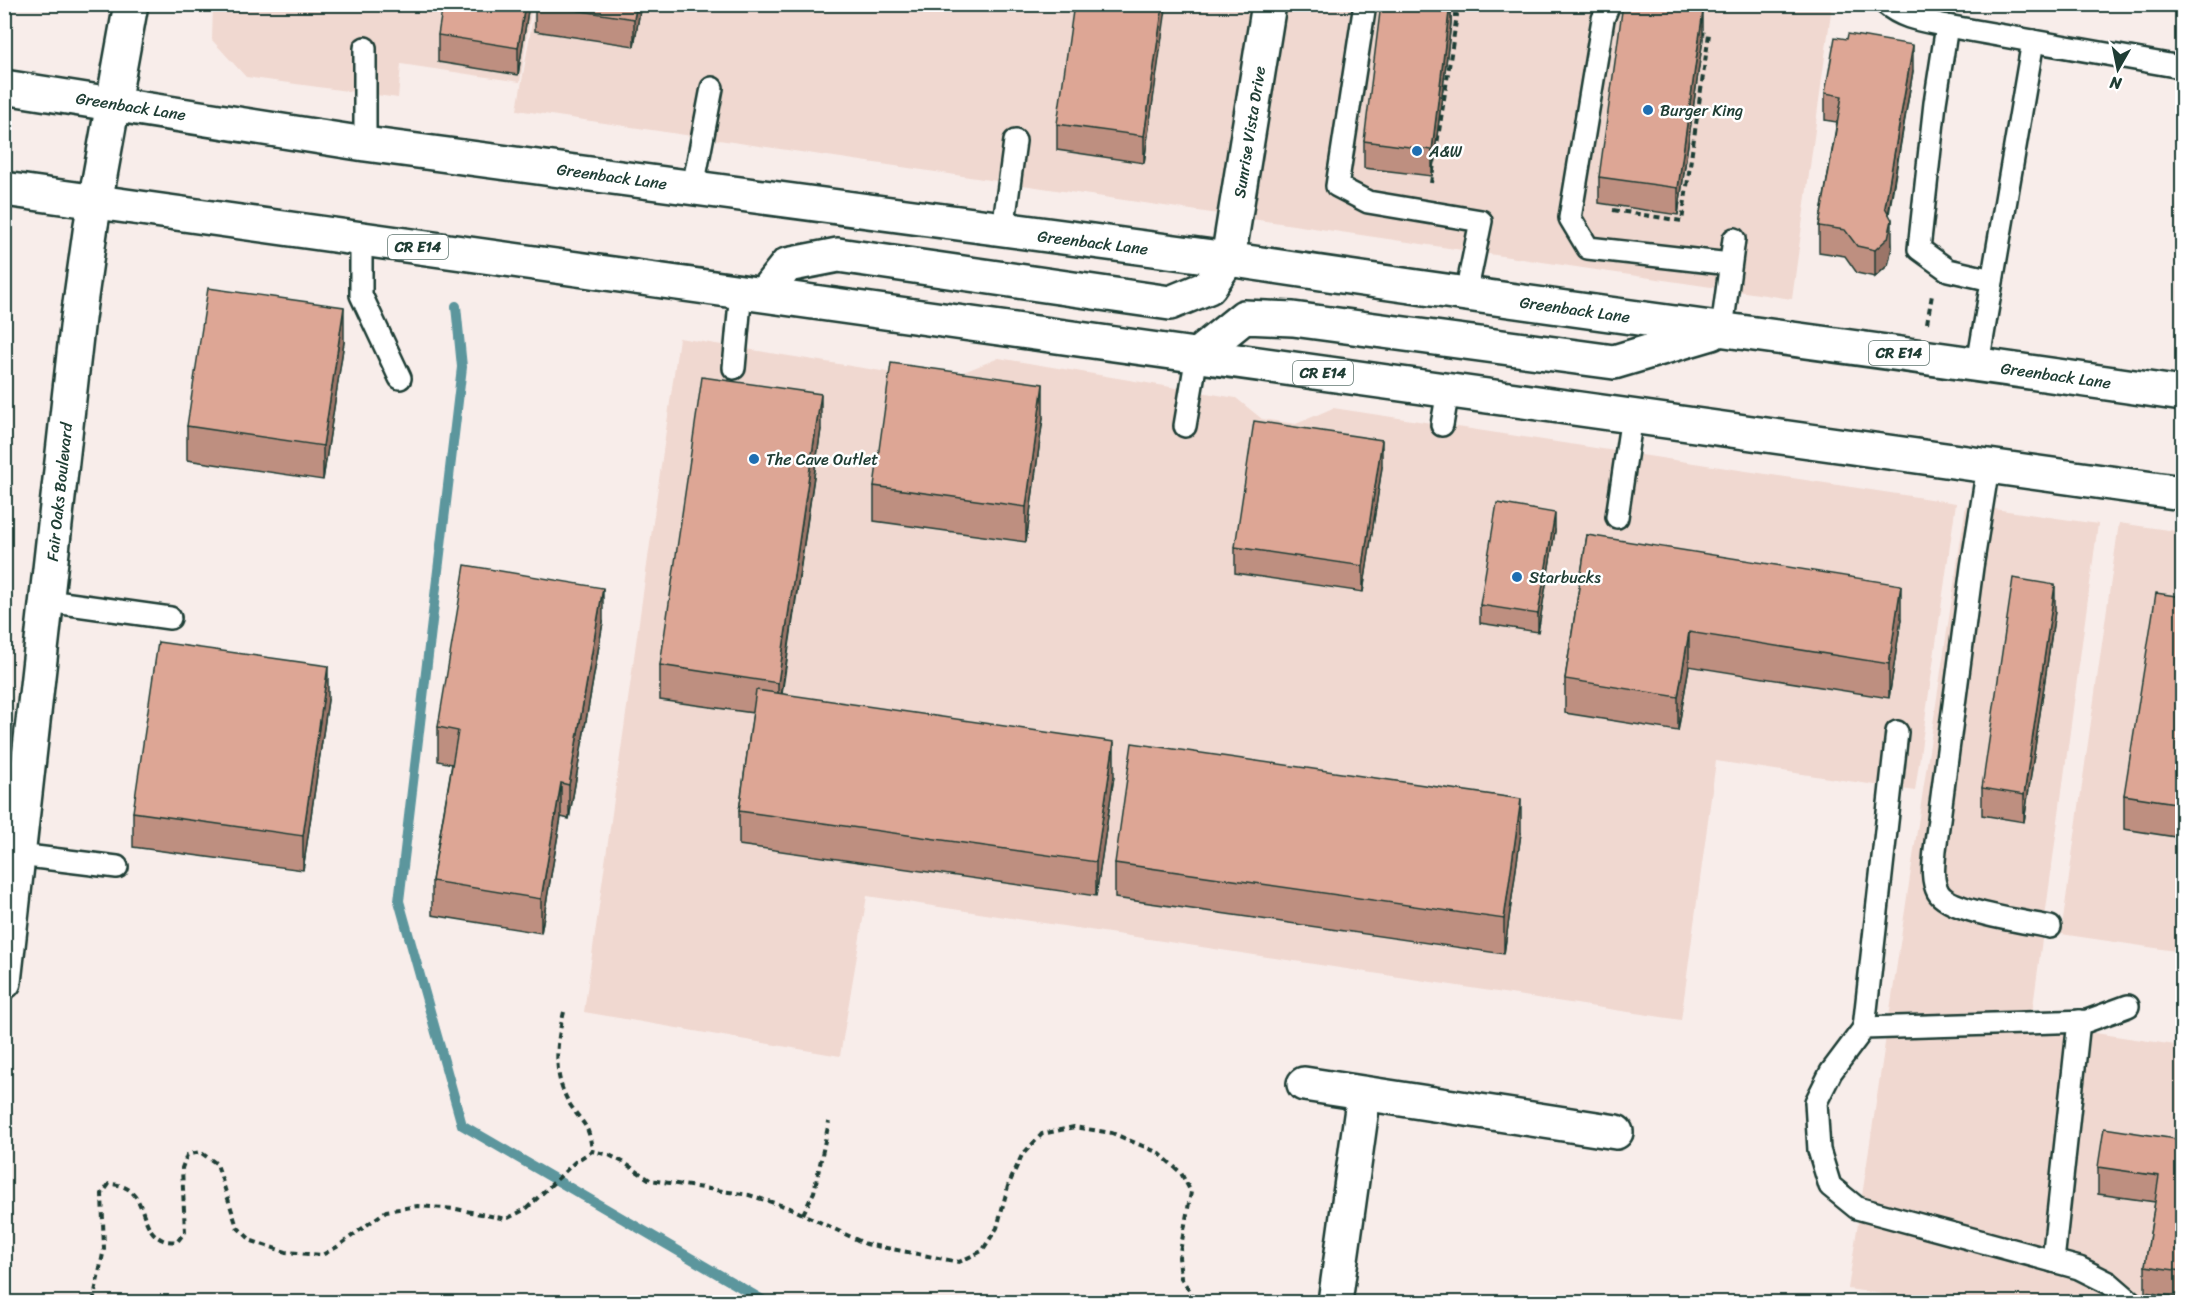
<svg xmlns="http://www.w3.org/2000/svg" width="2187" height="1307" viewBox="0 0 2187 1307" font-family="Sriracha,sans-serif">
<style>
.built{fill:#f0d8d0}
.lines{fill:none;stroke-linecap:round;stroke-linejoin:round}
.stream{stroke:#5c969d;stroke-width:10}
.lane-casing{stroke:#1f3d34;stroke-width:26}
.street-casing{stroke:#1f3d34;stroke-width:38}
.secondary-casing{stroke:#1f3d34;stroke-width:38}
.primary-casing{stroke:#1f3d34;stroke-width:38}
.path{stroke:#1f3d34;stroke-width:4;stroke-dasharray:6 4.5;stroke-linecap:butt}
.lane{stroke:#fff;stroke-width:21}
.street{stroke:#fff;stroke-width:33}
.secondary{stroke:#fff;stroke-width:33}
.primary{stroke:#fff;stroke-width:33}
.wall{fill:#be8f80;stroke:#1f3d34;stroke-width:1.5}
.shaded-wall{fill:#9b7468;stroke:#1f3d34;stroke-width:1.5}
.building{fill:#dda695;stroke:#1f3d34;stroke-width:1.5}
.poi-dot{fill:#1f6fb2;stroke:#fff;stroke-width:2}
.labels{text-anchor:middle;stroke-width:5;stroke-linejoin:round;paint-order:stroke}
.shield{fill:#fff;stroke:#627771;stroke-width:1.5}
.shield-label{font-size:15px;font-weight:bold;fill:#1f3d34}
.street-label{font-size:16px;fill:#1f3d34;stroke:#fff}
.poi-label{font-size:16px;fill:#1f3d34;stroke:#fff;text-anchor:start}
</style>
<rect width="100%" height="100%" fill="#f8edea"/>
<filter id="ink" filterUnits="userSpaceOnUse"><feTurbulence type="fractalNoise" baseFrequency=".0167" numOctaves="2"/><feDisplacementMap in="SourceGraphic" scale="12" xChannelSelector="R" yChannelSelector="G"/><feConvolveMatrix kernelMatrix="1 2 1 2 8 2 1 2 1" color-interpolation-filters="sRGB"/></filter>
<g filter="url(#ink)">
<g class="built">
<path d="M 213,5 L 532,5 L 520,82 L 401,64 L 398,98 L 246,77 L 212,40 Z"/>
<path d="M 535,5 L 1832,5 L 1792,299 L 517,110 Z"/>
<path d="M 679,338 L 900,374 L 946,379 L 999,358 L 1236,398 L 1262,419 L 1296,424 L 1333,408 L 1956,503 L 1915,791 L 1716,761 L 1681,1020 L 867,896 L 840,1056 L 584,1012 Z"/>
<path d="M 1966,505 L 2098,524 L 2029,1036 L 2095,1033 L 2182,1046 L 2182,1302 L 1937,1302 L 1848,1289 Z"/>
<path d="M 2119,523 L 2182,532 L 2182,952 L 2061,934 Z"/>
</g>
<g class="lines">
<path class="stream" d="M 456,306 L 462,367 L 399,901 L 462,1125 L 766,1302"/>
<g class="lane-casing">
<g id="lane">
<path d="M 1365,4 L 1337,186 L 1368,202 L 1481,221 L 1466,294"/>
<path d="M 1609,4 L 1603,19 L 1570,218 L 1588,248 L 1730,264"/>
<path d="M 1886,4 C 1903,19 1925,21 1947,26 L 2175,66"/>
<path d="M 1947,26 L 1935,103 L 1919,249 L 1948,270 L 1992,280"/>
<path d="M 365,48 L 365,144"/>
<path d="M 693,187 L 712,88"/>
<path d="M 1003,230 L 1015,141"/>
<path d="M 361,240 L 361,295 L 400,378"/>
<path d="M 1722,329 L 1734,239"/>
<path d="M 1978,364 L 2033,41"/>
<path d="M 734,368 L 741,291"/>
<path d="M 1442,425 L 1448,391"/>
<path d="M 1185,426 L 1197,355"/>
<path d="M 1988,467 L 1972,567 L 1935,850 C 1934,863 1931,879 1938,892 C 1949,912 2027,922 2050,927"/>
<path d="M 1617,517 L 1632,416"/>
<path d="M 48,601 L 170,618"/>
<path d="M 19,855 L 117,867"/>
<path d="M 2128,1006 L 2087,1021 L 1864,1028 L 1831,1072 L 1816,1102 L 1819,1150 L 1830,1186 L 1857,1208 L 2079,1268 L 2109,1283 L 2131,1302"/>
<path d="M 1864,1028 L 1897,732"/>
<path d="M 2053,1261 L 2079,1021"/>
</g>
</g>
<g class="street-casing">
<g id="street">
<path d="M 1228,259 L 1269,4"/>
<path d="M 1304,1084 L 1616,1132"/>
<path d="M 1335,1302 L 1364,1094"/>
</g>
</g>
<g class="secondary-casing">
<path id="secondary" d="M 4,982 L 78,318 L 91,225 L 131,4"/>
</g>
<g class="primary-casing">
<g id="primary">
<path d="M 4,87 L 365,144 L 1228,259 C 1546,308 1865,347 2182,394"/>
<path d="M 4,189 L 2182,493"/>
<path d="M 764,294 L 787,265 L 838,255 L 1170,303 L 1209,287 L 1228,259"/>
<path d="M 1197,355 L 1244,317 L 1293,319 L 1614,362 L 1712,333"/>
</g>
</g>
<g class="path">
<path d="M 2139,4 L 2182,11"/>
<path d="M 1431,183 L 1457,15 L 1448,15"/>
<path d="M 1613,210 L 1682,221 L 1709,34 L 1698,33"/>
<path d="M 1927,323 L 1932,295"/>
<path d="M 564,1012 C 556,1044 552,1077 571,1106 C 585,1127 589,1124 592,1151"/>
<path d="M 803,1214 L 814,1192 L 829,1122"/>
<path d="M 93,1302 L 104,1249 L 102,1194 L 109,1184 C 151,1185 135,1228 163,1240 C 167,1242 173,1241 177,1242 L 185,1232 L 182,1168 L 187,1155 L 200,1152 L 217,1164 L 237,1227 L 252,1241 L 286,1252 L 322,1255 L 337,1247 L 386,1211 L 418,1206 L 456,1209 L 506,1219 L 526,1209 L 575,1162 L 592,1151 L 609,1155 L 623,1162 L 650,1180 L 749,1195 L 790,1208 L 866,1244 L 959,1262 L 982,1251 L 997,1228 L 1008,1186 L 1022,1155 L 1042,1134 L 1074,1127 L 1112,1133 L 1159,1153 L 1181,1173 L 1191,1192 L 1179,1257 L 1181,1278 L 1197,1302"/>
</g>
<use href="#lane" class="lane"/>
<use href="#street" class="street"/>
<use href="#secondary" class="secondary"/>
<use href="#primary" class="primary"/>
</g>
<g class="wall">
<path d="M 529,4 L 518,75 L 438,62 L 438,35 Z"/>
<path d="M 535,4 L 641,4 L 634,46 L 535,31 Z"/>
<path d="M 1166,4 L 1144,163 L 1057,150 L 1057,124 Z"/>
<path d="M 1451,4 L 1451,23 L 1432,176 L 1364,168 L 1364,141 Z"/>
<path d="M 1703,38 L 1678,215 L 1599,203 L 1599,177 Z"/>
<path d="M 1913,71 L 1889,214 L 1892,247 L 1888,265 L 1875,277 L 1857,273 L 1845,256 L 1819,252 L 1819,226 L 1837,122 L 1825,120 L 1825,93 Z"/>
<path d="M 344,342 L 323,480 L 187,460 L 187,426 Z"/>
<path d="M 1043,418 L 1026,542 L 874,521 L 874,486 Z"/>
<path d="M 821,429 L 782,694 L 1114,776 L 1096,896 L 739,845 L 739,811 L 753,713 L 660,700 L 660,665 Z"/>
<path d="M 1382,467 L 1363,592 L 1235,573 L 1235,547 Z"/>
<path d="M 1555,531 L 1538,632 L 1480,623 L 1480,605 Z"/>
<path d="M 1587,535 L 1901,619 L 1889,698 L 1689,666 L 1678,731 L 1565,713 L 1565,679 Z"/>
<path d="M 2182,597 L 2182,838 L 2124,829 L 2124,795 Z"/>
<path d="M 2055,611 L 2024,822 L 1982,815 L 1982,788 Z"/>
<path d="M 603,622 L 569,819 L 561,817 L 541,933 L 432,915 L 432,881 L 452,764 L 438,761 L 438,727 Z"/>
<path d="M 328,700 L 303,870 L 133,847 L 133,812 Z"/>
<path d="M 1521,833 L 1504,954 L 1115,898 L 1115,863 Z"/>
<path d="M 2182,1140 L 2182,1298 L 2145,1292 L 2145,1266 L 2155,1202 L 2098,1194 L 2098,1167 Z"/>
</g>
<g class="shaded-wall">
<path d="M 525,4 L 529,4 L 518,75 L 518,48 Z"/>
<path d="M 637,4 L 641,4 L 634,46 L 634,19 Z"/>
<path d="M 1163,4 L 1166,4 L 1166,9 L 1144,163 L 1144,136 Z"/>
<path d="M 1450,4 L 1451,4 L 1451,23 L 1432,176 L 1432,150 Z"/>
<path d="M 1703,11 L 1703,38 L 1678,215 L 1678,188 Z"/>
<path d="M 1913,45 L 1913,71 L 1885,233 L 1885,207 Z"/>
<path d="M 1892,220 L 1892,247 L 1888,265 L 1875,277 L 1875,250 Z"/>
<path d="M 344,307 L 344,342 L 323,480 L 323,446 Z"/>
<path d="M 1043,384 L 1043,418 L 1026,542 L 1026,507 Z"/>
<path d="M 821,394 L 821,429 L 778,717 L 778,683 Z"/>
<path d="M 1382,440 L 1382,467 L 1363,592 L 1363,566 Z"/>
<path d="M 1555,513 L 1555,531 L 1538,632 L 1538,614 Z"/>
<path d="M 1901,585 L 1901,619 L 1889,698 L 1889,664 Z"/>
<path d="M 2055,585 L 2055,611 L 2024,822 L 2024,795 Z"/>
<path d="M 603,588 L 603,622 L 569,819 L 569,785 Z"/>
<path d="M 1689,632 L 1689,666 L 1678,731 L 1678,697 Z"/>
<path d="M 328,666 L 328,700 L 303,870 L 303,836 Z"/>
<path d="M 1114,742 L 1114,776 L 1096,896 L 1096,862 Z"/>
<path d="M 561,783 L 561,817 L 541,933 L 541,899 Z"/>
<path d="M 1521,799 L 1521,833 L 1504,954 L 1504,919 Z"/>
</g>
<g class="building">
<path d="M 443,4 L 525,4 L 518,48 L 438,35 Z"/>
<path d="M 535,4 L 637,4 L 634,19 Z"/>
<path d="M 1074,4 L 1163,4 L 1144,136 L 1057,124 Z"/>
<path d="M 1381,4 L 1450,4 L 1432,150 L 1364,141 Z"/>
<path d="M 1623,4 L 1654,4 L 1703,11 L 1678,188 L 1599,177 Z"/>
<path d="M 1848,34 L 1913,45 L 1885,207 L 1892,220 L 1888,238 L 1875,250 L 1857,246 L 1845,230 L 1819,226 L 1842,96 L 1825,93 L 1835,37 L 1847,39 Z"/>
<path d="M 208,288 L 344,307 L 323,446 L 187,426 Z"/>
<path d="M 891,363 L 1043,384 L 1026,507 L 874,486 Z"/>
<path d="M 702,377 L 821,394 L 778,683 L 660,665 Z"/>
<path d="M 1254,421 L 1382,440 L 1363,566 L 1235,547 Z"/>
<path d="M 1497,503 L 1555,513 L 1538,614 L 1480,605 Z"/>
<path d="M 1587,535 L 1901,585 L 1889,664 L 1689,632 L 1678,697 L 1565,679 Z"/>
<path d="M 465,565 L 603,588 L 569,785 L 561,783 L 541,899 L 432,881 L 458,731 L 438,727 Z"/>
<path d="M 2013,578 L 2055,585 L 2024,795 L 1982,788 Z"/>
<path d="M 2156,593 L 2182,597 L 2182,804 L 2124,795 Z"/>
<path d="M 158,642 L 328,666 L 303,836 L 133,812 Z"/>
<path d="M 756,690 L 1114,742 L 1096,862 L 739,811 Z"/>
<path d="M 1132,743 L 1521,799 L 1504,919 L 1115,863 Z"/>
<path d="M 2104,1128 L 2182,1140 L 2182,1271 L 2145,1266 L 2159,1176 L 2098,1167 Z"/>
</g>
</g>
<g class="poi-dot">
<circle cx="1648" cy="110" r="6"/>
<circle cx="1417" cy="151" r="6"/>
<circle cx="754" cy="459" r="6"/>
<circle cx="1517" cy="577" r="6"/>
</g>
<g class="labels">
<g class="shield">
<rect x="388" y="235" width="60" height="24" rx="4.5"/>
<rect x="1869" y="341" width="60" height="24" rx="4.5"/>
<rect x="1293" y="361" width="60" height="24" rx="4.5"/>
</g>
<g class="shield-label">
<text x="418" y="252">CR E14</text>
<text x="1899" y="358">CR E14</text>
<text x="1323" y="378">CR E14</text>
</g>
<g class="street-label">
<text transform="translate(131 106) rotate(9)" y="6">Greenback Lane</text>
<text transform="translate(1249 132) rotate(-81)" y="6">Sunrise Vista Drive</text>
<text transform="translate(612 176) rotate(8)" y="6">Greenback Lane</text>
<text transform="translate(1093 242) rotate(7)" y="6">Greenback Lane</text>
<text transform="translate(1575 309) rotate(8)" y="6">Greenback Lane</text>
<text transform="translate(2056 375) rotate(8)" y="6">Greenback Lane</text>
<text transform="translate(59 492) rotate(-84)" y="6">Fair Oaks Boulevard</text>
</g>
<g class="poi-label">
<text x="1660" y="116">Burger King</text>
<text x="1429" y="157">A&amp;W</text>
<text x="766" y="465">The Cave Outlet</text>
<text x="1529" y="583">Starbucks</text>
</g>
</g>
<rect width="2187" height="1307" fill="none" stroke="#fff" stroke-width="24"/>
<rect x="12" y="12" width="2163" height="1283" fill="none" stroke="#1f3d34" stroke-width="2" filter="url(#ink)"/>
<g transform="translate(2118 69) rotate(189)" stroke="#ffffff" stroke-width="4.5" paint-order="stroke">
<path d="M0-4.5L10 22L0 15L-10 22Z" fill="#1f3d34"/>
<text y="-9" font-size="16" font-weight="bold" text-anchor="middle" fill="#1f3d34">N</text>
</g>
</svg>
